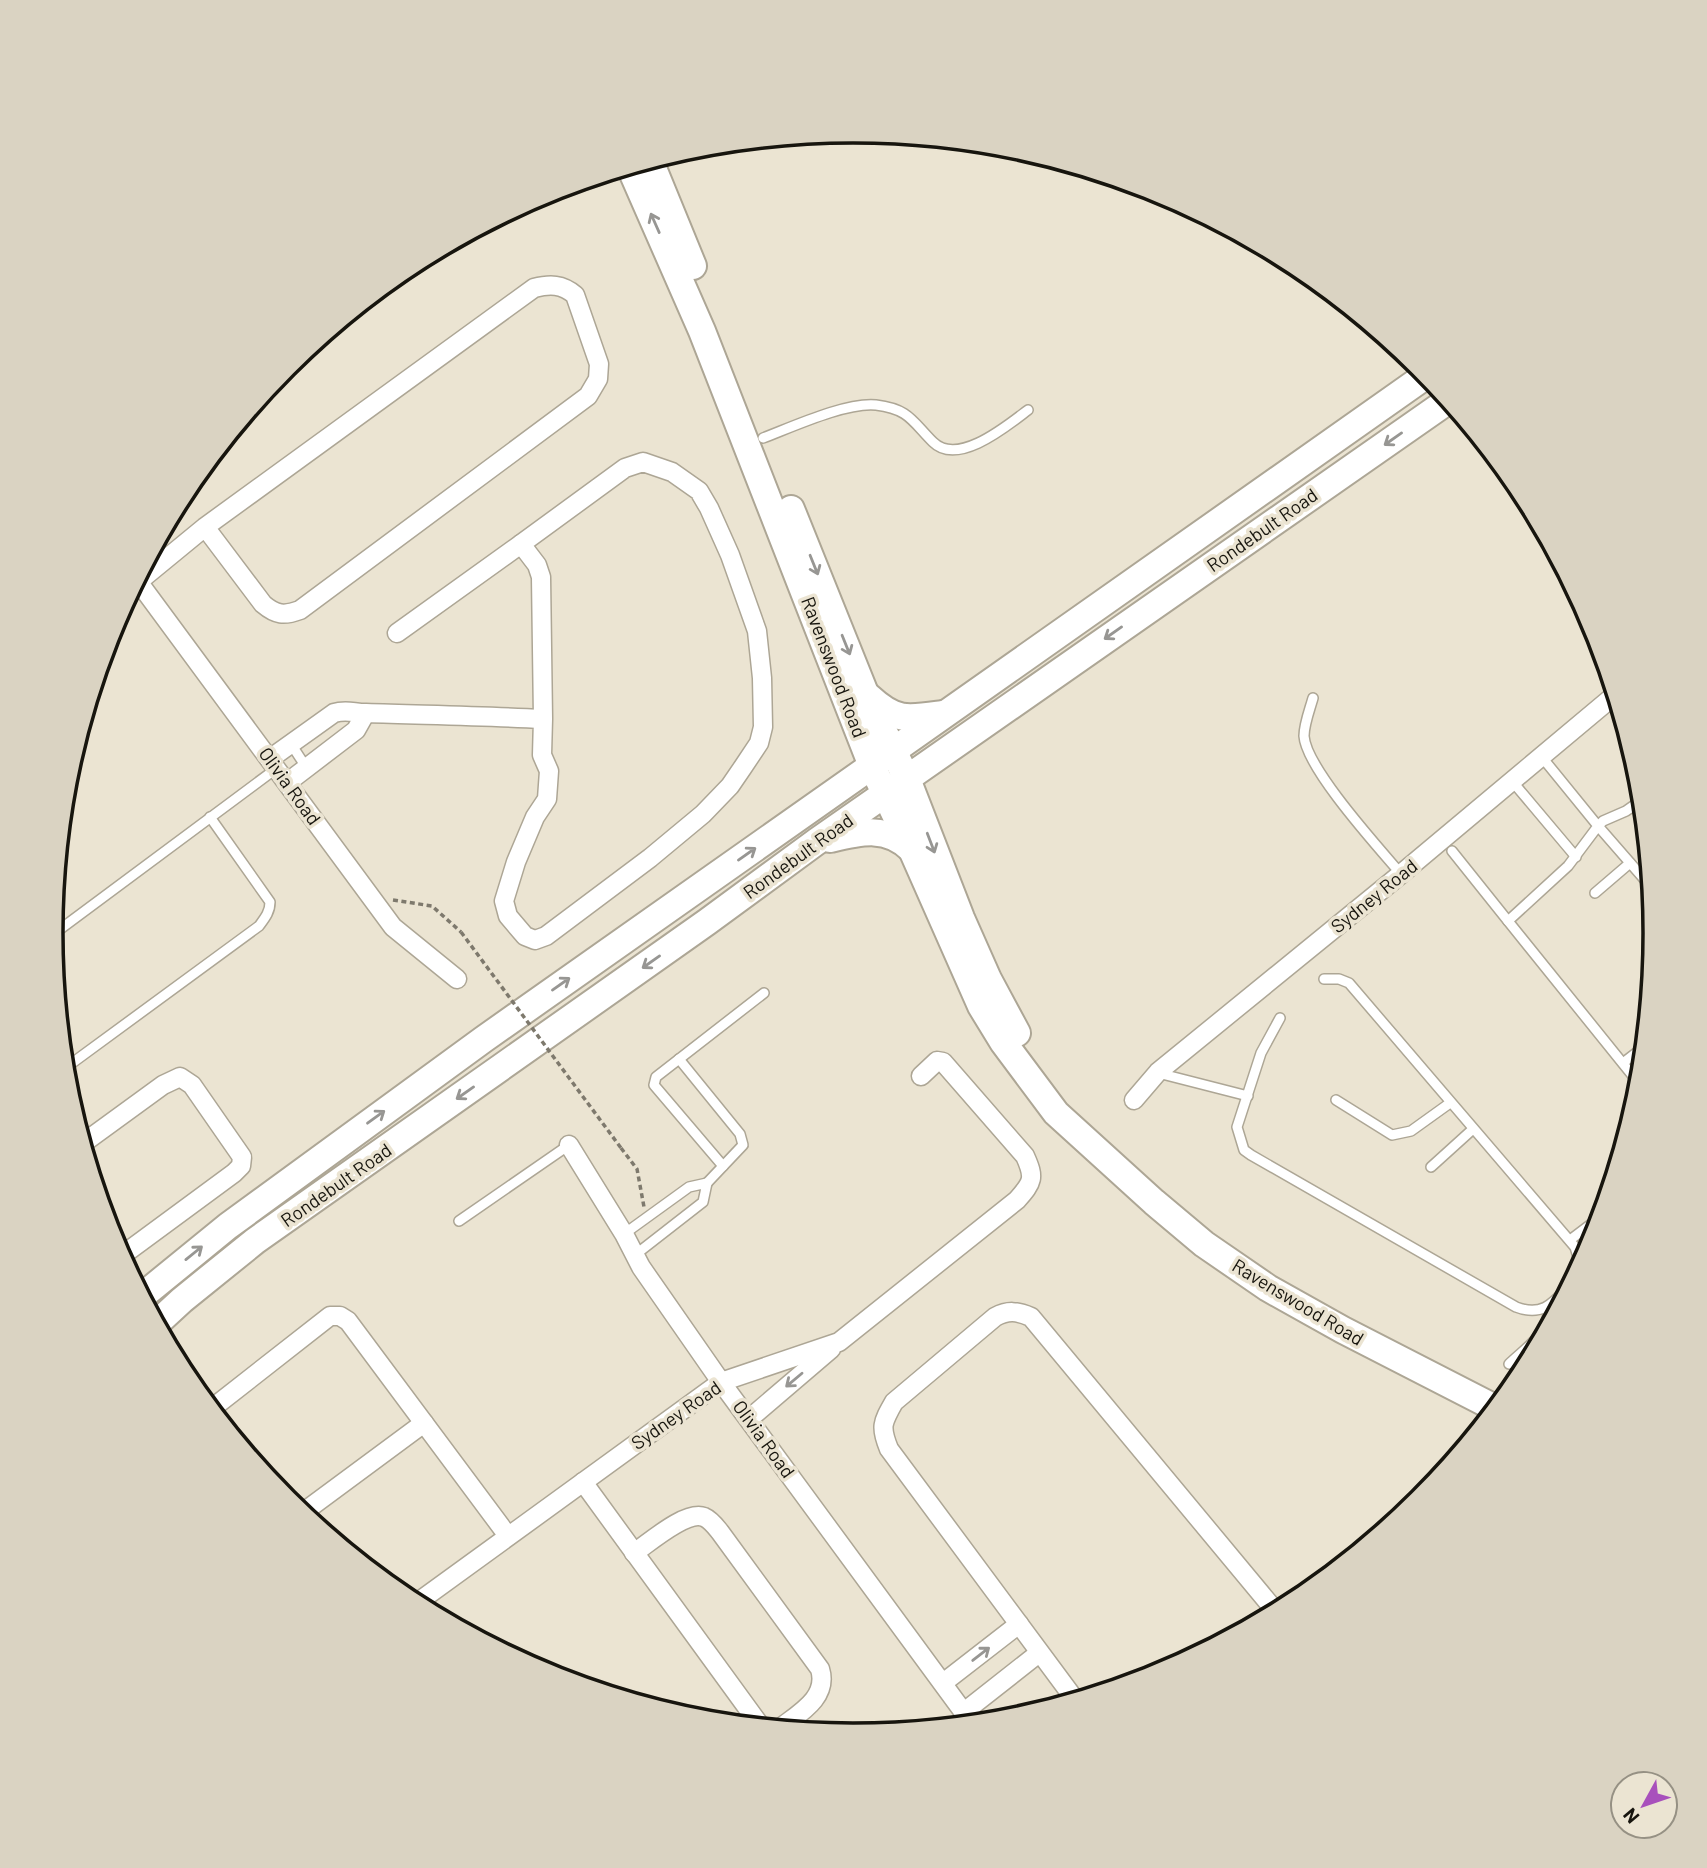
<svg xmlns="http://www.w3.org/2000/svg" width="1707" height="1868" viewBox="0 0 1707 1868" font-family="Barlow,sans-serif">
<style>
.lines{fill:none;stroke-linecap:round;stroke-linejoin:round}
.lane-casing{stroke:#ada695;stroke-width:12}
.street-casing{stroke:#ada695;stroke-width:21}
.secondary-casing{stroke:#ada695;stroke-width:30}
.path{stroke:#7e796d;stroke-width:3.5;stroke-dasharray:5 3.5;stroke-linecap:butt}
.lane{stroke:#fff;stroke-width:9}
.street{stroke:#fff;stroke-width:18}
.secondary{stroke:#fff;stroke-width:26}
.path-bridge{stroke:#7e796d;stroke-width:3.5;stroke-dasharray:5 3.5;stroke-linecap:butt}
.oneway{stroke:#979693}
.labels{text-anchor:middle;stroke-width:7;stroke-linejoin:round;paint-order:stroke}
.street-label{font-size:19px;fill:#17150e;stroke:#ebe4d2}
.rim{fill:none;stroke:#17150e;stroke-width:3.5}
</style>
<rect width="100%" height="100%" fill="#ebe4d2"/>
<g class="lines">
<g class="lane-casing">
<g id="lane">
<path d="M 763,438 C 792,427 846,402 876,405 C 909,409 912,421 933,442 C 958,467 1008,425 1028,410"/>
<path d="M 1313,698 C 1310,709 1304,724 1304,736 C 1306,768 1378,847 1401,874"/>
<path d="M 90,699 L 98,683 L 98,673"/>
<path d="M 291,744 L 306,767"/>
<path d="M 1512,781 L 1576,857"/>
<path d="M 1643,799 L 1626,811 L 1603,821 L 1598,826 L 1652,888"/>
<path d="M 1452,851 L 1508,921 L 1568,866 L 1598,826 L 1541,756"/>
<path d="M 1595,893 L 1630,863"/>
<path d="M 1508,921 L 1641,1086"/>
<path d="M 51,936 L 277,768"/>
<path d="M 1324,979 L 1339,979 L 1349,983 L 1575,1247 L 1581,1267"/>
<path d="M 1280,1018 L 1261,1053 L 1237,1127 L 1244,1150 L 1251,1155 L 1516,1307 C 1545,1318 1555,1300 1574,1281"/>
<path d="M 679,1059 L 740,1134 L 743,1145 L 707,1183"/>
<path d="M 1623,1063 L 1645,1046"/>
<path d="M 64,1069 L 259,926 C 265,918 270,912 270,902 L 210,817"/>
<path d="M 1158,1073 L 1248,1096"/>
<path d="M 1336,1100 L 1392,1135 L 1411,1131 L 1450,1103"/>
<path d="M 723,1166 L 654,1085 L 656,1077 L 764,993"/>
<path d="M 1431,1167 L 1473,1129"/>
<path d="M 459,1221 L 569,1145"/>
<path d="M 624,1234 L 689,1187 L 707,1183 L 703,1202 L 635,1255"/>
<path d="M 1570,1240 L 1603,1215"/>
<path d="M 1509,1364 C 1529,1345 1548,1335 1549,1306"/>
</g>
</g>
<g class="street-casing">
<g id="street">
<path d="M 137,580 L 393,927 L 457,979"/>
<path d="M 138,582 L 205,527 L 534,288 C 550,284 562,284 575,295 L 599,364 L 598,379 L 588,396 L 300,610 C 284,616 276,615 263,604 L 205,527"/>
<path d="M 397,633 L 521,544"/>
<path d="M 271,758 L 334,713 C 346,709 354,713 366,713 C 425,715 484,716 543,719 L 542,755 L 549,771 L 547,799 L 535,817 L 516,862 L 504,901 L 508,916 L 525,936 L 535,940 L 546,936 L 650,858 L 703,814 L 730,786 L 743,767 L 759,743 L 763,727 L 762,678 L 757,631 L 730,555 L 709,508 L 699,491 L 672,472 L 643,462 L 625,468 L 521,544 L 537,565 L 541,577 L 543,719"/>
<path d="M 288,782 L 356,730 L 365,714"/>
<path d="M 1134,1100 L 1158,1072 L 1401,874 L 1616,694"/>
<path d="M 82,1144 L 163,1085 L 180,1077 L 192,1085 L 242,1157 L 241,1166 L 234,1173 L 120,1257"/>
<path d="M 569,1145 L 624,1234 L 641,1267 L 721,1382 L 973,1725"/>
<path d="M 210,1410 L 330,1316 L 340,1316 L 348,1321 L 508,1536"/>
<path d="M 749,1419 L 831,1349"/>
<path d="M 583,1482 L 762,1728"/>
<path d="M 301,1514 L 424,1423"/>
<path d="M 634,1553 C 649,1543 686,1510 704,1517 C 711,1520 716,1527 720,1532 L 820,1669 C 829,1698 798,1714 779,1729"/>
<path d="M 414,1605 L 721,1382 L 839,1342 L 1017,1200 C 1033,1182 1035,1178 1025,1156 L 943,1062 L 937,1061 L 921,1076"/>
<path d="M 943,1683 L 1019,1624"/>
<path d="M 1076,1701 L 889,1449 C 880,1427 882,1423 894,1402 L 995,1317 C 1008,1310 1017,1311 1031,1317 L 1277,1613"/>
<path d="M 964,1712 L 1039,1653"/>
</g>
</g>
<g class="secondary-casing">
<g id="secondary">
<path d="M 650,161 L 693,266"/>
<path d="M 630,167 L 702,331 L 872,766 L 912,850 L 981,1006 L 1003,1042 L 1056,1113 L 1154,1202 L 1204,1244 L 1268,1288 L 1343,1330 L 1497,1409"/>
<path d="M 791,509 L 865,693 L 907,779 L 961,918 L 988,979 L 1017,1033"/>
<path d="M 869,697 C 896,722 908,719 942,714"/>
<path d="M 830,839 C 860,832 887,825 911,849"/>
<path d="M 141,1297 L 228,1226 L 484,1039 L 1428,374"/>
<path d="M 156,1324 L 182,1300 L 255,1241 L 707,922 L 816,842 L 1449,400"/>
</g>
</g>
<g class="path">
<path d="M 393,900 L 432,906 L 461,932"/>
<path d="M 621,1148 L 637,1169 L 644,1207"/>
</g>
<use href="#lane" class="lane"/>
<use href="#street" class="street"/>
<use href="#secondary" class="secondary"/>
<path class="path-bridge" d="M 461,932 L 621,1148"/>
</g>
<defs><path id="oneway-shaft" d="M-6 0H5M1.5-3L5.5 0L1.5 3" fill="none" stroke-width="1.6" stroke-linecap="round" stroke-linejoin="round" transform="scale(1.75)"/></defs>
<g class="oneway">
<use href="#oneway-shaft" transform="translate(655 223) rotate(-114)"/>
<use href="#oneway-shaft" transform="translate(1393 439) rotate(145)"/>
<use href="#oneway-shaft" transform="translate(814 565) rotate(68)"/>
<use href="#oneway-shaft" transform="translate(1113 633) rotate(145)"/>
<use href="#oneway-shaft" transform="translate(846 645) rotate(68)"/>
<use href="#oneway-shaft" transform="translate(931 843) rotate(69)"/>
<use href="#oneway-shaft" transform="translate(747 854) rotate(-35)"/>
<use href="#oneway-shaft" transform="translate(651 962) rotate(145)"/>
<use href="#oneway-shaft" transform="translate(561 984) rotate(-35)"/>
<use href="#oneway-shaft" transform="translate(465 1093) rotate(145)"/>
<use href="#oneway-shaft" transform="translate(376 1117) rotate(-36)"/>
<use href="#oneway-shaft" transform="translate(194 1253) rotate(-39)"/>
<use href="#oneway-shaft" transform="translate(794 1380) rotate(140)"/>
<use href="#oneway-shaft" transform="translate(981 1654) rotate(-38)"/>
</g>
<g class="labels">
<g class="street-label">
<text transform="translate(1262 530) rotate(-35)" y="7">Rondebult Road</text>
<text transform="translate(834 667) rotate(69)" y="7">Ravenswood Road</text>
<text transform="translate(290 786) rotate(54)" y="7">Olivia Road</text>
<text transform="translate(798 856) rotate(-36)" y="7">Rondebult Road</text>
<text transform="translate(1374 896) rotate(-39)" y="7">Sydney Road</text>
<text transform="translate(336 1185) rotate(-35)" y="7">Rondebult Road</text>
<text transform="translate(1298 1302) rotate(31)" y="7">Ravenswood Road</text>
<text transform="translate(676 1415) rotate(-35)" y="7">Sydney Road</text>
<text transform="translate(764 1439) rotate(54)" y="7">Olivia Road</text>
</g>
</g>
<path d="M0 0H1707V1868H0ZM63 933a790 790 0 1 1 1580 0a790 790 0 1 1-1580 0Z" fill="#dad3c2" fill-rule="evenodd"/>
<path class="rim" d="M63 933a790 790 0 1 1 1580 0a790 790 0 1 1-1580 0Z"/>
<g transform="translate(1644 1805) rotate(230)"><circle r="33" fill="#ebe4d2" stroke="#969184" stroke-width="2"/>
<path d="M0-5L12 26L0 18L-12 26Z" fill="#a850bc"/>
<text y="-10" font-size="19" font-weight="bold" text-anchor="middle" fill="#17150e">N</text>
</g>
</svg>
